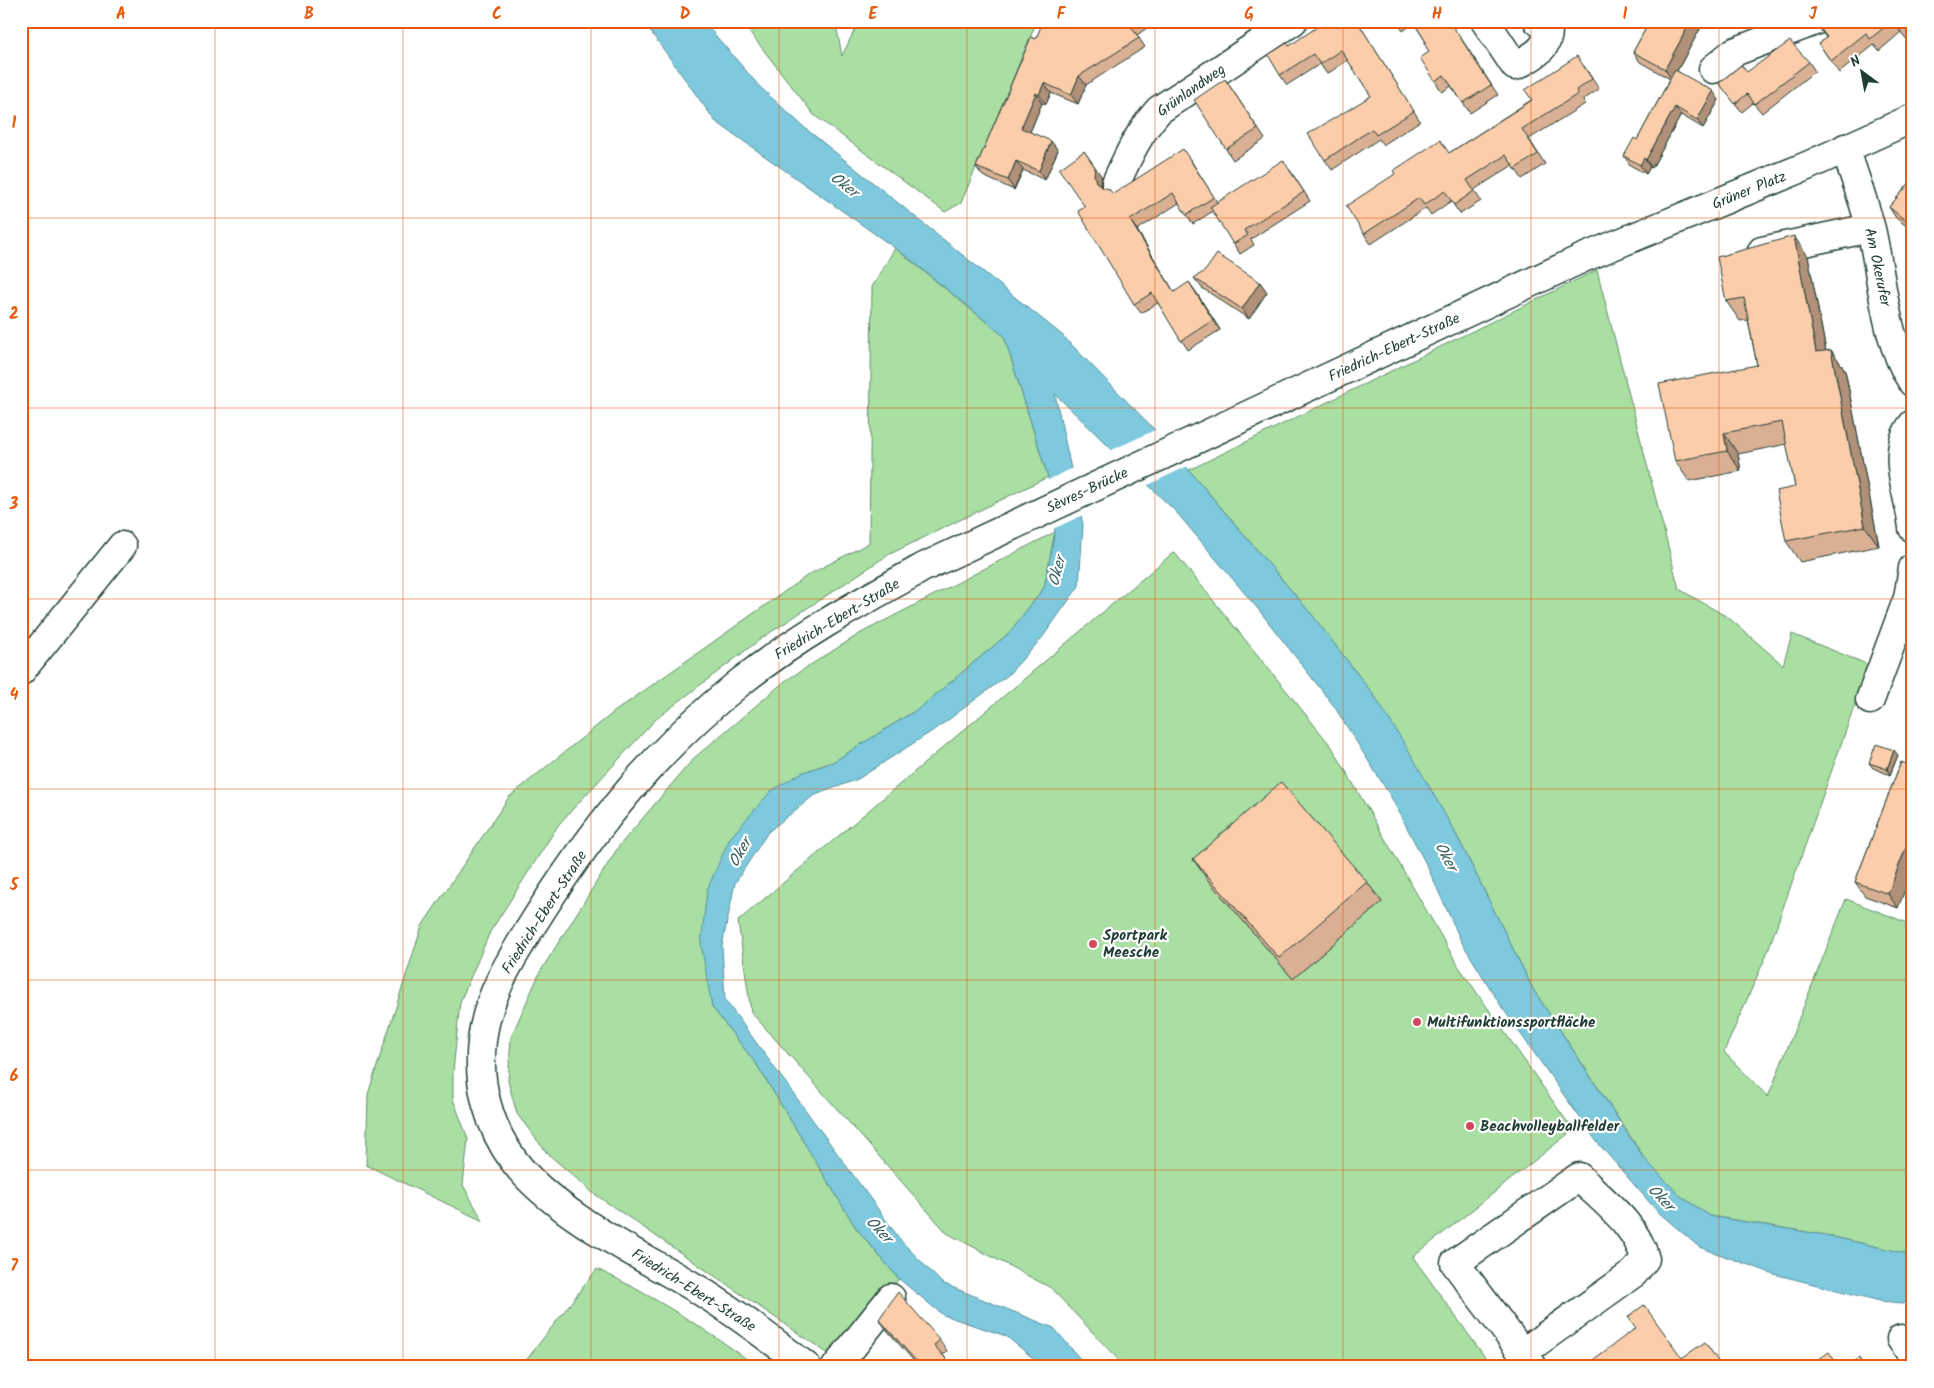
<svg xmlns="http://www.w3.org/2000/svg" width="1934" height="1388" viewBox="0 0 1934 1388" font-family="Kalam,sans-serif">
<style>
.green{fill:#a9dfa2;stroke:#648e6b}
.water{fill:#7ec9de;stroke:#58919a}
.pier{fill:#fff}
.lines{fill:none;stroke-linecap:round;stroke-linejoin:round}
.minor-casing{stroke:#1f3d34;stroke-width:31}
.major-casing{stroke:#1f3d34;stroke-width:31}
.minor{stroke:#fff;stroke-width:28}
.major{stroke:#fff;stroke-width:28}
.wall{fill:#d9b093;stroke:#1f3d34}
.shaded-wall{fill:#b09078;stroke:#1f3d34}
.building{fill:#fccdab;stroke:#1f3d34}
.grid{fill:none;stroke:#e8590c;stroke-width:1;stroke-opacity:0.55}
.poi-dot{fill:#d1495b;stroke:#fff;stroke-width:2}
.labels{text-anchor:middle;stroke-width:4.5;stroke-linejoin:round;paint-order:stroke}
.street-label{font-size:15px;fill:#1f3d34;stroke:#fff}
.poi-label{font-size:15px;font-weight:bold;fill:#1f3d34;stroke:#fff;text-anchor:start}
.water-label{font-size:16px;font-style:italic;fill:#37605e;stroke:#fff}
.neatline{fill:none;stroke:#e8590c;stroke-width:2}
.grid-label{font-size:16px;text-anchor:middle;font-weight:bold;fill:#e8590c}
</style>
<rect width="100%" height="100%" fill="#fff"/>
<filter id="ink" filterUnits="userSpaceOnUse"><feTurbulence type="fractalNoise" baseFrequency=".02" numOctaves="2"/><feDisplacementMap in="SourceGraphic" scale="10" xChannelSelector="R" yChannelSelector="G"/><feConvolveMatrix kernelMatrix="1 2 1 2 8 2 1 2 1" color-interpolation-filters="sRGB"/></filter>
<g filter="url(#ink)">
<g class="green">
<path d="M 741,21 L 837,21 L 836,24 L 842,56 L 859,21 L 1037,21 L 961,203 L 945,212 L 814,115 Z"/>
<path d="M 895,248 L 1004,336 L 1048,477 L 888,555 L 762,638 L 656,719 L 559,824 L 490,932 L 460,1002 L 453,1072 L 453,1099 L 468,1139 L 463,1185 L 483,1221 L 366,1165 L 368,1094 L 422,926 L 509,797 L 614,712 L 808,575 L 869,543 L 872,287 Z"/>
<path d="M 1597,270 L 1679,589 L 1729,618 L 1783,665 L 1792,634 L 1869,665 L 1766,956 L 1724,1052 L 1768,1097 L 1846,899 L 1913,925 L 1913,1255 L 1825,1235 L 1710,1216 L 1679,1195 L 1647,1162 L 1533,989 L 1456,834 L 1375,697 L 1313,616 L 1189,470 Z"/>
<path d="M 1055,532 L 1044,588 L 1009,633 L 921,707 L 833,762 L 801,773 L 730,838 L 712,1007 L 757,1065 L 856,1228 L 899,1279 L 833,1357 L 593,1193 L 547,1153 L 517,1114 L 508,1081 L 511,1037 L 540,972 L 619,846 L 694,758 L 785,681 L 861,633 Z"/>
<path d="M 1174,552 L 1332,747 L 1459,967 L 1573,1130 L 1413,1257 L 1492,1367 L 1125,1367 L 1051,1288 L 947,1233 L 751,1012 L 738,921 Z"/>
<path d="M 597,1269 C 654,1296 707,1330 758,1367 L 521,1367 Z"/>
</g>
<path class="water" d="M 643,21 L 703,21 L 760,87 L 805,128 L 1062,335 L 1155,430 L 1313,616 L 1375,697 L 1409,751 L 1456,834 L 1533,989 L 1643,1157 L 1679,1195 L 1710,1216 L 1825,1235 L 1913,1255 L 1913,1304 L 1880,1301 L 1774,1274 L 1699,1247 L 1657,1211 L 1597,1142 L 1501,1006 L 1461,941 L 1427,866 L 1391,797 L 1334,706 L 1258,609 L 1177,513 L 1055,394 L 1083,525 L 1079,586 L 1042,638 L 1008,675 L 940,726 L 858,779 L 813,796 L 768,832 L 735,883 L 722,946 L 725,1000 L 902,1242 L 942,1283 L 1054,1328 L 1087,1367 L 1044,1367 L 1006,1336 L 943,1315 L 899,1279 L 856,1228 L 757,1065 L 712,1007 L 701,944 L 707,890 L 730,838 L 771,791 L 801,773 L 833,762 L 921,707 L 1009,633 L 1044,588 L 1055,532 L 1048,477 L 1004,336 L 906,256 L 715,121 Z"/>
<g class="pier">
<path d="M 1157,429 L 1188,466 L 1146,486 L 1110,451 Z"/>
<path d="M 1073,468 L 1083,515 L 1053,529 L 1046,481 Z"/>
</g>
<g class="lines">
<g class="minor-casing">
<g id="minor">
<path d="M 1485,21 L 1515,66 C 1531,57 1549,50 1548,29 L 1538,21"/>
<path d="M 1713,69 L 1734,52 L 1815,21"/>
<path d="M 1845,148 C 1854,175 1864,202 1871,229 C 1883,280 1884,339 1913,383"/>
<path d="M 1116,183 C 1128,156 1139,132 1159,110 L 1293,21"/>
<path d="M 1762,251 L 1870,228"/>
<path d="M 1913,424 C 1889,453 1910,495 1913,528"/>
<path d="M 21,671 L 122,546"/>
<path d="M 1870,700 L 1908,598 L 1913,568"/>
<path d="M 1901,1339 L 1913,1356"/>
<path d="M 1522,1353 L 1634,1273 L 1645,1259 C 1637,1225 1603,1201 1579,1177 L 1455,1263 L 1533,1367"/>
<path d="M 836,1367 L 891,1298"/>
</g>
</g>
<g class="major-casing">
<path id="major" d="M 807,1367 C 772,1340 736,1313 699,1290 C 643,1256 553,1214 514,1161 C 489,1127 477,1084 482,1041 C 487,993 516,951 541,911 C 597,824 657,749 738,684 C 795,638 859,603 924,567 L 1583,258 L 1807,166 L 1913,118"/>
</g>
<use href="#minor" class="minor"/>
<use href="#major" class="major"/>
</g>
<g class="wall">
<path d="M 1071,21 L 1157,21 L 1137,35 L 1145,47 L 1086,85 L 1078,104 L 1051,93 L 1046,104 L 1042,103 L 1030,132 L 1058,150 L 1045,180 L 1023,170 L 1014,190 L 983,176 L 976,167 L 1036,39 L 1061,27 Z"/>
<path d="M 1357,21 L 1420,121 L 1383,145 L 1379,139 L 1332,170 L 1325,160 L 1371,96 L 1348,60 L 1327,74 L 1320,64 L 1287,85 L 1280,75 L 1289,46 Z"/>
<path d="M 1396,21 L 1445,21 L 1449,27 L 1459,35 L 1498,95 L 1470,113 L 1451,86 L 1442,92 L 1435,81 L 1429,52 L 1426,42 L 1414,23 L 1403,31 Z"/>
<path d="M 1650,21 L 1709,21 L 1700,29 L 1677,71 L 1719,100 L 1703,128 L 1681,115 L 1652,168 L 1650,167 L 1646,174 L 1630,165 L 1624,156 L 1637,140 L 1670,79 L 1640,62 L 1633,52 Z"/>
<path d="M 1823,21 L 1913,21 L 1913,39 L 1909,42 L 1899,30 L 1901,32 L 1879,51 L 1874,45 L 1839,73 L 1819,44 L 1826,38 L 1818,26 Z"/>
<path d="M 1809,62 L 1815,71 L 1762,113 L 1753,103 L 1742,112 L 1719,83 L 1747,72 Z"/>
<path d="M 1584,66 L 1599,89 L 1583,100 L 1585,104 L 1529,139 L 1545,164 L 1522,179 L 1513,165 L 1474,190 L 1481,201 L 1460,214 L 1451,201 L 1431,215 L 1426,208 L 1371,244 L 1364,234 L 1449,153 Z"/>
<path d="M 1225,79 L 1265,139 L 1233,160 L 1226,149 Z"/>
<path d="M 1190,159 L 1217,202 L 1290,170 L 1310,201 L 1251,239 L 1254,245 L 1240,254 L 1213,211 L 1193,224 L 1179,203 L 1137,230 L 1174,292 L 1196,292 L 1220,330 L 1188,350 L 1158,303 L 1141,313 L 1134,304 L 1085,207 L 1102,177 L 1100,184 L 1101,186 L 1113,194 Z"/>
<path d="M 1913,179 L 1913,231 L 1896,218 L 1889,207 Z"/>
<path d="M 1808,256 L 1826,351 L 1831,350 L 1845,370 L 1879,546 L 1800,562 L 1786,541 L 1795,487 L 1787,444 L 1738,454 L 1741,471 L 1689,481 L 1675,461 L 1757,365 L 1748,320 L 1740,321 L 1726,301 Z"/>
<path d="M 1194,278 L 1267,292 L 1249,319 L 1202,288 Z"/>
<path d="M 1898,755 L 1890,775 L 1873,768 L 1869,763 Z"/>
<path d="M 1901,762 L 1898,908 L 1865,896 L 1855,882 Z"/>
<path d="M 1193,859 L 1367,882 L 1382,902 L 1293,979 L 1207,879 Z"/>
<path d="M 879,1319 L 940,1340 L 947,1351 L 943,1355 L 953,1367 L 919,1367 L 886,1329 Z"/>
<path d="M 1682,1358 L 1722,1367 L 1588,1367 Z"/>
</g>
<g class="shaded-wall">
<path d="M 1691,21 L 1694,21 L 1700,29 L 1672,80 L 1665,69 Z"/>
<path d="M 1079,76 L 1086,85 L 1078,104 L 1071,95 Z"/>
<path d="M 1044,83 L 1051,93 L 1046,104 L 1039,95 Z"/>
<path d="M 1713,91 L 1719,100 L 1703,128 L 1697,120 Z"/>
<path d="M 1036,93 L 1042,103 L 1028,137 L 1021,128 Z"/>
<path d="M 1675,107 L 1681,115 L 1652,168 L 1646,160 Z"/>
<path d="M 1051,141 L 1058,150 L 1045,180 L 1039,171 Z"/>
<path d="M 1084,151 L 1102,177 L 1100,184 L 1103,192 L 1096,182 Z"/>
<path d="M 1644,158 L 1650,167 L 1646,174 L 1640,165 Z"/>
<path d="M 1016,161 L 1023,170 L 1014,190 L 1008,180 Z"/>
<path d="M 1130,220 L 1137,230 L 1180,302 L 1174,292 Z"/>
<path d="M 1794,236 L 1808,256 L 1830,373 L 1816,352 Z"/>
<path d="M 1189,282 L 1196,292 L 1220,330 L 1213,320 Z"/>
<path d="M 1260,282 L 1267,292 L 1249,319 L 1242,309 Z"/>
<path d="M 1831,350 L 1845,370 L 1879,546 L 1865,526 Z"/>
<path d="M 1724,433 L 1738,454 L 1741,471 L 1727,451 Z"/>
<path d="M 1894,750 L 1898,755 L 1890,775 L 1887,769 Z"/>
<path d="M 1913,829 L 1913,869 L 1898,908 L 1888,894 Z"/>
</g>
<g class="building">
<path d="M 1043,21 L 1057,21 L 1061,27 L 1071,21 L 1136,21 L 1130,25 L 1139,38 L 1079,76 L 1071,95 L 1044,83 L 1039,95 L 1036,93 L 1021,128 L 1051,141 L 1039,171 L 1016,161 L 1008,180 L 976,167 L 1031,37 L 1036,39 Z"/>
<path d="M 1326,21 L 1357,21 L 1414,111 L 1376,135 L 1372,129 L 1325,160 L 1308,134 L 1371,96 L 1341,50 L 1320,64 L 1313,54 L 1280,75 L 1268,55 L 1287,43 L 1289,46 Z"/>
<path d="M 1413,21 L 1444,21 L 1448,27 L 1452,25 L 1491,85 L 1463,103 L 1444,75 L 1435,81 L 1420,58 L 1429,52 L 1424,43 L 1426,42 Z"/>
<path d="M 1650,21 L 1691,21 L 1665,69 L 1633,52 Z"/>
<path d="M 1823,21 L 1892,21 L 1870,39 L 1866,33 L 1831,61 L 1819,44 L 1827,37 L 1818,26 Z"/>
<path d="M 1894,21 L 1911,21 L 1901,30 Z"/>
<path d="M 1790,41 L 1809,62 L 1755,104 L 1747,94 L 1735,104 L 1719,83 L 1741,65 L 1747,72 Z"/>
<path d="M 1577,56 L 1592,79 L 1576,90 L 1578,94 L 1522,129 L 1538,154 L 1515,169 L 1506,155 L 1467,180 L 1474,191 L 1454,205 L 1445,191 L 1424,205 L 1419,198 L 1364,234 L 1346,206 L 1395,174 L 1393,171 L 1440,140 L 1449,153 L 1532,100 L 1525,90 Z"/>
<path d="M 1675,70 L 1713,91 L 1697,120 L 1675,107 L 1646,160 L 1644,158 L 1640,165 L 1624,156 L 1634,138 L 1637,140 Z"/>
<path d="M 1225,79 L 1258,129 L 1226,149 L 1194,100 Z"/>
<path d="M 1183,149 L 1214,197 L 1186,215 L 1173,193 L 1130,220 L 1174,292 L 1189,282 L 1213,320 L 1181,341 L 1152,293 L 1134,304 L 1078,211 L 1085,207 L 1059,169 L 1084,151 L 1095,167 L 1094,174 L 1096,182 L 1102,187 L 1109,189 L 1113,194 Z"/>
<path d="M 1283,160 L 1304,192 L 1244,230 L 1248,235 L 1233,244 L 1210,207 Z"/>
<path d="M 1913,179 L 1913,227 L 1889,207 Z"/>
<path d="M 1794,236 L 1816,352 L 1831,350 L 1865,526 L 1786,541 L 1776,491 L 1795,487 L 1782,422 L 1724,433 L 1727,451 L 1675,461 L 1659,384 L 1757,365 L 1744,298 L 1726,301 L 1717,257 Z"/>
<path d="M 1217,254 L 1260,282 L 1242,309 L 1194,278 L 1205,271 Z"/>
<path d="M 1876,744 L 1894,750 L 1887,769 L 1869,763 Z"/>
<path d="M 1901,762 L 1913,766 L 1913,829 L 1888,894 L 1855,882 Z"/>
<path d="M 1281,782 L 1367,882 L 1279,958 L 1193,859 Z"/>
<path d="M 898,1292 L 940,1340 L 934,1345 L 953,1367 L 923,1367 L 917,1360 L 916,1361 L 879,1319 Z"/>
<path d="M 1644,1305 L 1682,1358 L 1705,1342 L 1722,1367 L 1659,1367 L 1654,1360 L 1645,1367 L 1588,1367 L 1586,1365 L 1636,1328 L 1628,1317 Z"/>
<path d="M 1829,1352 L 1839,1367 L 1808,1367 Z"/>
<path d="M 1859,1358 L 1864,1367 L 1847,1367 Z"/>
<path d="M 1877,1363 L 1880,1367 L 1872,1367 Z"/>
</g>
</g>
<path class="grid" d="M 215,21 L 215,1367M 403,21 L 403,1367M 591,21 L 591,1367M 779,21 L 779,1367M 967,21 L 967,1367M 1155,21 L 1155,1367M 1343,21 L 1343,1367M 1531,21 L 1531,1367M 1719,21 L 1719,1367M 21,218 L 1913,218M 21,408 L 1913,408M 21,599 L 1913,599M 21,789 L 1913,789M 21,980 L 1913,980M 21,1170 L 1913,1170"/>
<g class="poi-dot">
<circle cx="1093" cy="944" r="5"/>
<circle cx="1417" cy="1022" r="5"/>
<circle cx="1470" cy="1126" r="5"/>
</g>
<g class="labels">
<g class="street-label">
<text transform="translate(1191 90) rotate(-35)" y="5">Grünlandweg</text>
<text transform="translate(1749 190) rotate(-22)" y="5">Grüner Platz</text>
<text transform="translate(1878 267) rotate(78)" y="5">Am Okerufer</text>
<text transform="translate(1394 347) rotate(-25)" y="5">Friedrich-Ebert-Straße</text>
<text transform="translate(1087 490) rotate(-25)" y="5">Sèvres-Brücke</text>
<text transform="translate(837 619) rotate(-31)" y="5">Friedrich-Ebert-Straße</text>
<text transform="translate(544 912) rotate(-57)" y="5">Friedrich-Ebert-Straße</text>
<text transform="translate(694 1290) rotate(32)" y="5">Friedrich-Ebert-Straße</text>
</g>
<g class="poi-label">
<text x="1103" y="940">Sportpark<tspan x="1103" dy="17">Meesche</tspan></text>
<text x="1427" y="1027">Multifunktionssportfläche</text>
<text x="1480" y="1131">Beachvolleyballfelder</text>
</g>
<g class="water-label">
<text transform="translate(845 184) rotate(38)" y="6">Oker</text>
<text transform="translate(1056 571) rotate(-76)" y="6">Oker</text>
<text transform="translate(739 852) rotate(-61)" y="6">Oker</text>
<text transform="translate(1447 856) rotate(62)" y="6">Oker</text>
<text transform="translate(1662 1197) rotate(46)" y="6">Oker</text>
<text transform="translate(880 1229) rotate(46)" y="6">Oker</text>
</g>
</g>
<rect width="1934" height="1388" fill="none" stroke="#fff" stroke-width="55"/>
<g transform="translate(1862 72) rotate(328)" stroke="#ffffff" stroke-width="4" paint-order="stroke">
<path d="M0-4L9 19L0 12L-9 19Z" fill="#1f3d34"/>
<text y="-8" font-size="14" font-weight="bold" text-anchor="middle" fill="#1f3d34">N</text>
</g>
<rect x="28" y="28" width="1878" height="1332" class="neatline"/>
<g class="grid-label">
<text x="121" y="19">A</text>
<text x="309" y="19">B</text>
<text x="497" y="19">C</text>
<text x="685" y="19">D</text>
<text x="873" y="19">E</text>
<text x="1061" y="19">F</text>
<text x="1249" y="19">G</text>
<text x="1437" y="19">H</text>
<text x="1625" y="19">I</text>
<text x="1813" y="19">J</text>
<text x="14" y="128">1</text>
<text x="14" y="319">2</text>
<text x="14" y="509">3</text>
<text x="14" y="700">4</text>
<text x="14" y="890">5</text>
<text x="14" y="1081">6</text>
<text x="14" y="1271">7</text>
</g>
</svg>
